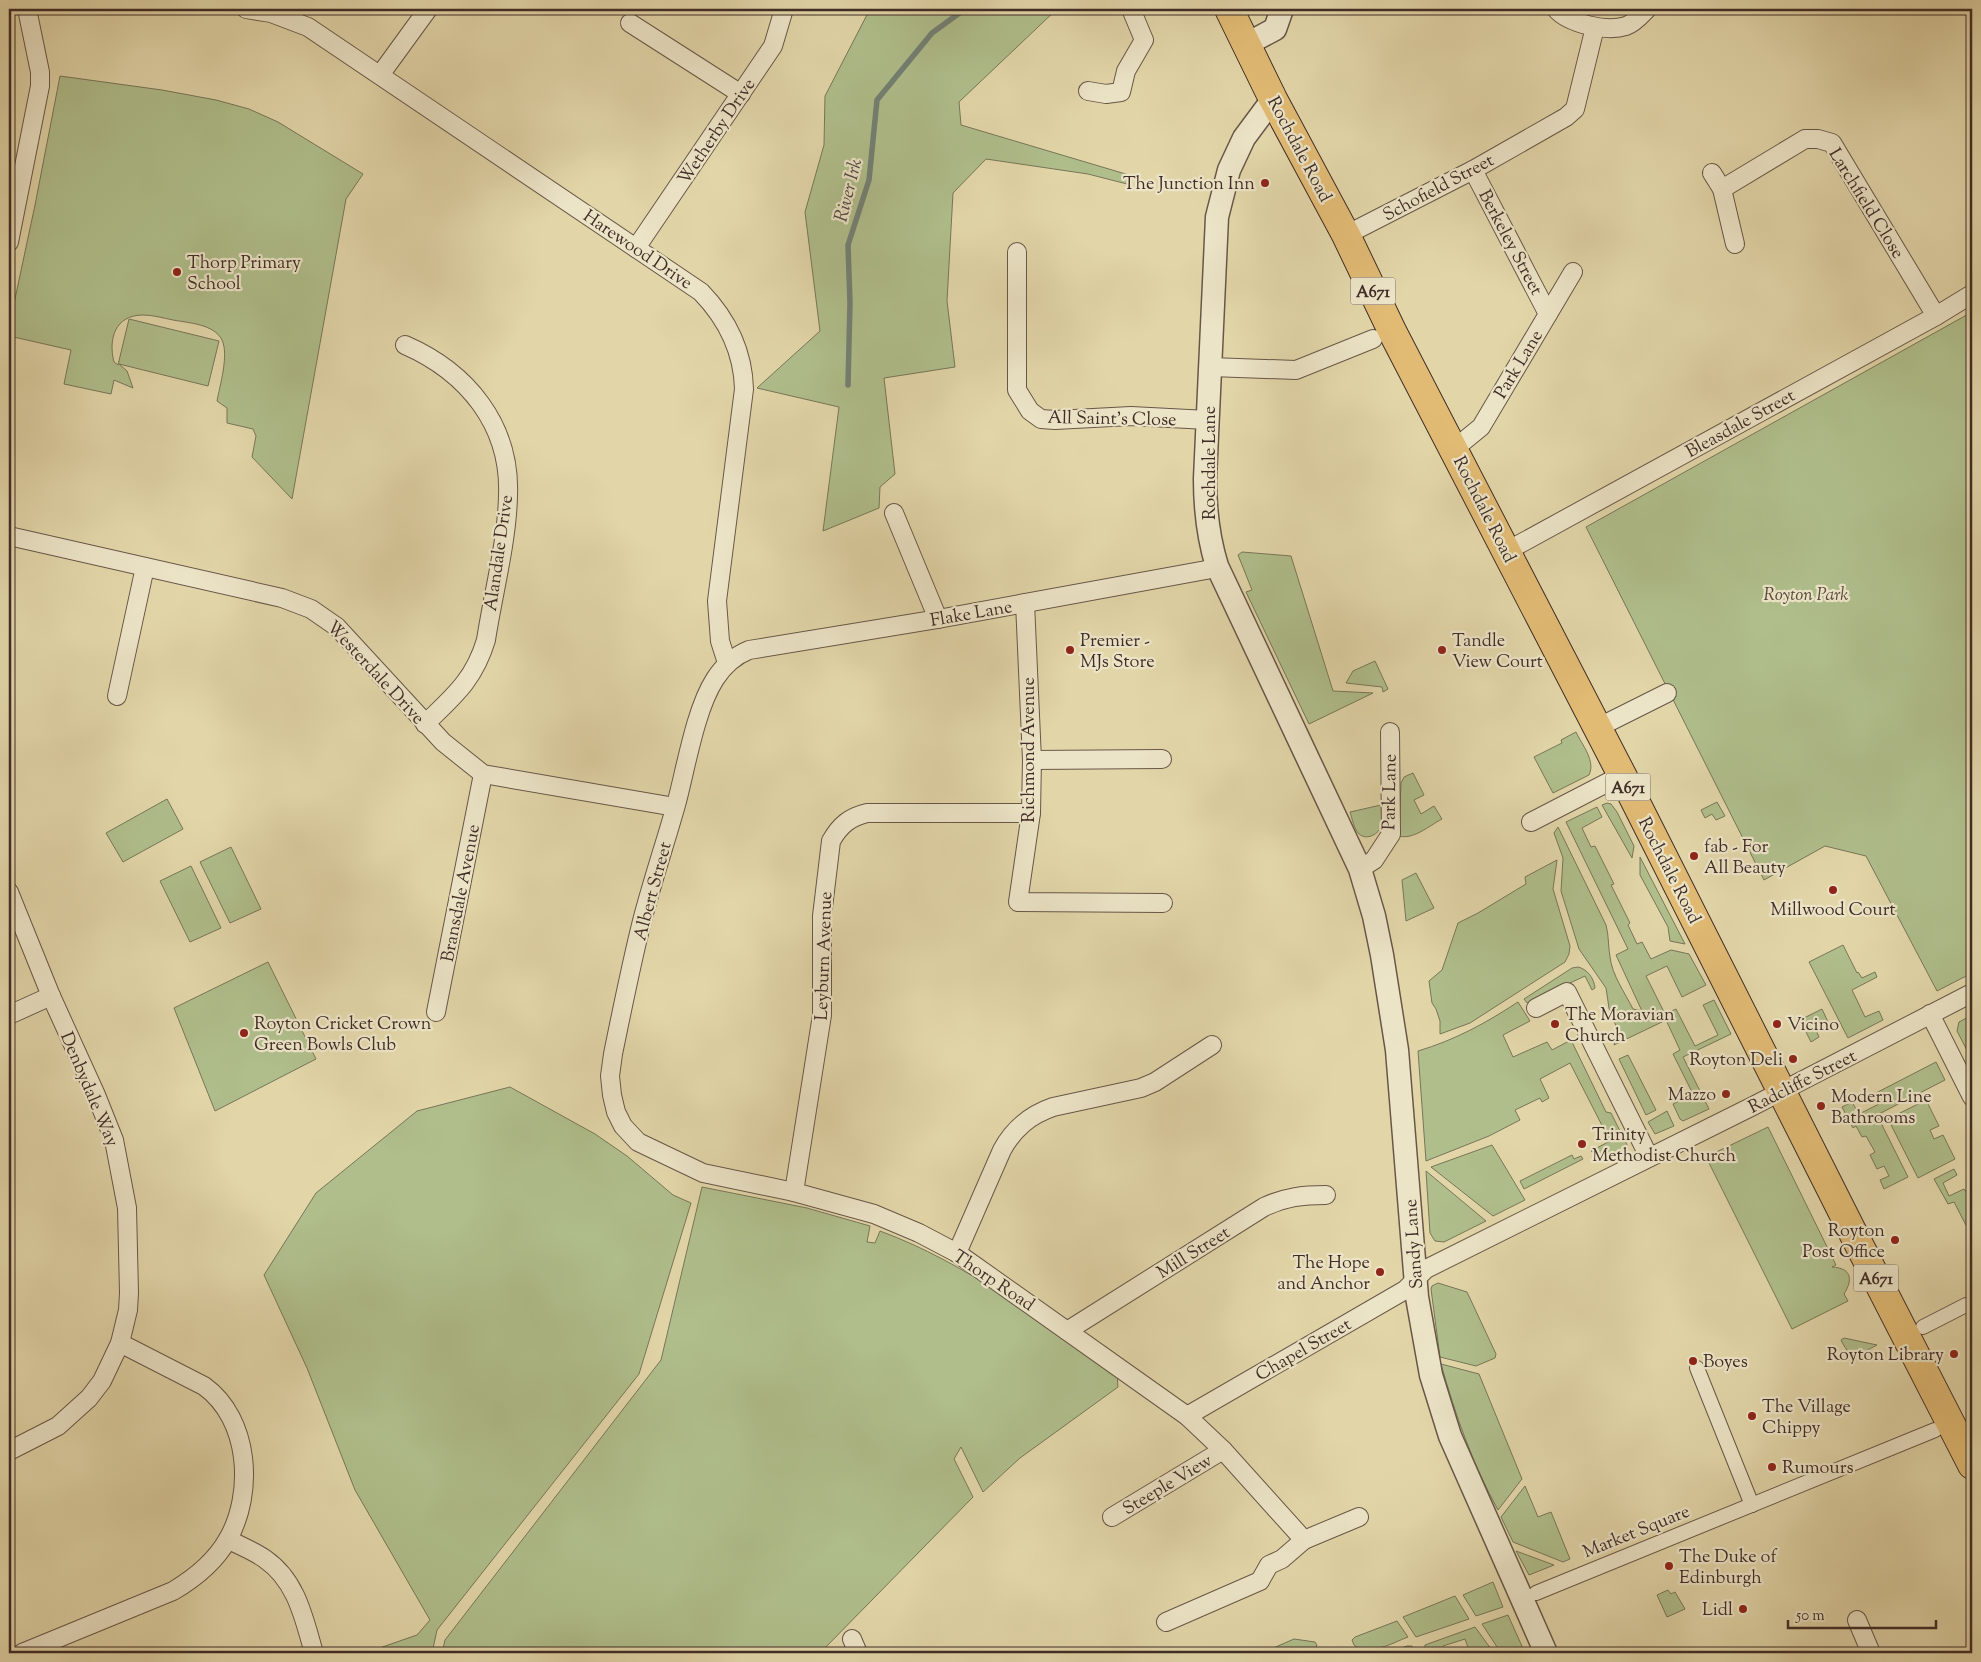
<svg xmlns="http://www.w3.org/2000/svg" width="1981" height="1662" viewBox="0 0 1981 1662" font-family="'Sorts Mill Goudy',serif">
<style>
.green{fill:#afbe8b;stroke:#787659}
.lines{fill:none;stroke-linecap:round;stroke-linejoin:round}
.stream{stroke:#738175;stroke-width:5.5}
.pedestrian-casing{stroke:#685748;stroke-width:16}
.minor-casing{stroke:#685748;stroke-width:20}
.tertiary-casing{stroke:#685748;stroke-width:25}
.primary-casing{stroke:#402d27;stroke-width:30}
.pedestrian{stroke:#ece4c7;stroke-width:14}
.minor{stroke:#ece4c7;stroke-width:18}
.tertiary{stroke:#ece4c7;stroke-width:22}
.primary{stroke:#e1bb74;stroke-width:28}
.poi-dot{fill:#8f2418;stroke:#ece4c7;stroke-width:2}
.labels{text-anchor:middle;stroke-width:4.5;stroke-linejoin:round;paint-order:stroke}
.shield{fill:#ece4c7;stroke:#746457;stroke-width:1}
.shield-label{font-size:16px;font-weight:bold;fill:#402d27}
.street-label{font-size:18px;fill:#402d27;stroke:#ece4c7}
.poi-label{font-size:18px;fill:#402d27;stroke:#ece4c7;text-anchor:start}
.park-label{font-size:18px;font-style:italic;fill:#564a3b;stroke:#ece4c7}
.water-label{font-size:19px;font-style:italic;fill:#514941;stroke:#ece4c7}
</style>
<rect width="100%" height="100%" fill="#e2d6a9"/>
<filter id="stains"><feTurbulence type="fractalNoise" baseFrequency=".004" numOctaves="4"/><feColorMatrix values="0 0 0 0 .2 0 0 0 0 .09 0 0 0 0 .02 0 0 0 .5 -.17"/></filter>
<radialGradient id="worn" r=".72"><stop offset=".6" stop-color="#630" stop-opacity="0"/><stop offset="1" stop-color="#630" stop-opacity=".3"/></radialGradient>
<g class="green">
<path d="M 870,9 L 1057,9 L 959,102 L 961,125 L 1129,175 L 1127,184 L 1088,174 L 986,159 L 953,193 L 947,301 L 955,367 L 884,378 L 895,474 L 880,487 L 879,508 L 823,531 L 839,407 L 757,388 L 820,331 L 805,212 L 824,145 L 825,96 Z"/>
<path d="M 60,76 L 162,90 L 216,100 L 249,109 L 278,122 L 363,174 L 346,199 L 292,499 L 252,457 L 256,436 L 253,429 L 227,423 L 227,408 L 217,401 C 220,385 229,355 222,340 C 214,324 189,323 173,320 C 163,318 153,315 143,315 C 115,315 108,339 114,362 L 118,365 L 129,319 L 219,341 L 208,386 L 119,364 L 127,371 L 133,388 L 114,380 L 111,394 L 64,384 L 71,350 L 9,336 L 9,327 L 35,205 Z"/>
<path d="M 1972,312 L 1972,973 L 1937,991 L 1866,856 L 1825,846 L 1764,880 L 1586,527 Z"/>
<path d="M 1242,552 L 1291,556 L 1333,691 L 1373,693 L 1309,724 L 1246,592 L 1252,590 L 1238,555 Z"/>
<path d="M 1375,661 L 1388,689 L 1383,692 L 1382,687 L 1346,683 L 1353,671 Z"/>
<path d="M 1576,732 C 1582,745 1596,761 1589,775 L 1553,793 L 1534,757 L 1562,743 L 1561,740 Z"/>
<path d="M 1413,773 L 1424,795 L 1414,800 L 1421,814 L 1434,806 L 1442,819 C 1429,826 1413,840 1399,836 L 1401,783 L 1404,777 Z"/>
<path d="M 167,799 L 183,829 L 123,862 L 106,833 Z"/>
<path d="M 1717,802 L 1725,816 L 1716,820 L 1712,814 L 1705,818 L 1701,810 Z"/>
<path d="M 1607,803 L 1611,804 L 1617,812 L 1634,846 L 1632,858 L 1602,805 Z"/>
<path d="M 1381,805 C 1381,811 1383,819 1382,825 C 1379,834 1367,841 1359,834 C 1354,829 1352,818 1350,812 Z"/>
<path d="M 1597,807 L 1602,817 L 1582,828 L 1591,847 L 1595,846 L 1614,884 L 1611,885 L 1630,923 L 1628,925 L 1637,944 L 1642,942 L 1651,959 L 1671,950 L 1689,954 L 1706,985 L 1682,997 L 1667,966 L 1646,976 L 1665,1014 L 1676,1009 L 1695,1046 L 1718,1035 L 1703,1005 L 1714,1000 L 1731,1034 L 1683,1057 L 1709,1109 L 1683,1121 L 1680,1119 L 1673,1104 L 1693,1094 L 1673,1054 L 1680,1050 L 1666,1020 L 1614,1045 L 1618,1031 L 1609,1008 L 1606,988 L 1579,949 L 1561,891 L 1563,858 L 1554,833 L 1558,827 L 1606,925 C 1609,936 1608,946 1610,957 C 1612,975 1625,993 1633,1009 L 1642,1011 L 1616,955 L 1628,949 L 1566,822 Z"/>
<path d="M 231,847 L 261,909 L 230,923 L 200,862 Z"/>
<path d="M 1640,857 L 1685,944 L 1670,941 L 1668,927 L 1640,875 Z"/>
<path d="M 1557,860 L 1553,889 L 1570,946 L 1569,954 L 1565,962 L 1470,1023 L 1440,1034 L 1440,1021 L 1436,1009 L 1432,1003 L 1429,981 L 1442,970 L 1458,923 L 1478,913 L 1526,884 L 1525,877 Z"/>
<path d="M 191,866 L 221,928 L 190,942 L 160,881 Z"/>
<path d="M 1416,873 L 1434,908 L 1406,921 L 1402,880 Z"/>
<path d="M 1843,945 L 1857,973 L 1858,972 L 1862,978 L 1875,972 L 1877,977 L 1852,990 L 1865,1017 L 1879,1011 L 1883,1020 L 1848,1038 L 1809,962 Z"/>
<path d="M 268,962 L 316,1059 L 215,1111 L 174,1008 Z"/>
<path d="M 1578,967 C 1587,969 1594,978 1595,988 L 1592,990 L 1585,976 L 1527,1003 L 1524,999 L 1572,968 Z"/>
<path d="M 1518,1002 L 1530,1021 L 1503,1035 L 1513,1057 L 1547,1042 L 1552,1050 L 1571,1040 L 1606,1112 L 1611,1113 L 1627,1145 L 1627,1149 L 1610,1158 L 1591,1151 L 1610,1141 L 1570,1063 L 1540,1079 L 1549,1098 L 1542,1102 L 1540,1098 L 1515,1110 L 1520,1120 L 1489,1136 L 1426,1161 L 1418,1051 C 1455,1040 1486,1023 1518,1002 Z"/>
<path d="M 1822,1009 L 1828,1022 L 1815,1028 L 1819,1037 L 1811,1042 L 1800,1020 Z"/>
<path d="M 1972,1015 L 1972,1031 L 1970,1032 L 1972,1037 L 1966,1040 L 1972,1052 L 1972,1060 L 1957,1031 L 1959,1022 Z"/>
<path d="M 1628,1055 L 1656,1110 L 1646,1115 L 1619,1059 Z"/>
<path d="M 1936,1062 L 1945,1080 L 1877,1115 L 1908,1177 L 1884,1189 L 1880,1180 L 1889,1176 L 1884,1166 L 1877,1169 L 1870,1155 L 1875,1152 L 1866,1136 L 1862,1137 L 1856,1126 L 1853,1128 L 1842,1107 L 1852,1102 L 1859,1114 L 1879,1104 L 1874,1094 Z"/>
<path d="M 510,1087 L 595,1134 L 627,1156 L 673,1195 L 691,1203 L 639,1374 L 437,1630 L 432,1653 L 365,1653 L 417,1635 L 430,1620 L 355,1490 L 307,1368 L 264,1275 L 316,1193 L 417,1111 Z"/>
<path d="M 1926,1100 L 1939,1126 L 1930,1130 L 1934,1139 L 1943,1135 L 1955,1159 L 1918,1178 L 1888,1119 Z"/>
<path d="M 1667,1111 L 1674,1126 L 1655,1134 L 1648,1122 Z"/>
<path d="M 1768,1127 L 1836,1265 L 1832,1267 C 1852,1268 1853,1280 1844,1294 L 1848,1301 L 1792,1329 L 1706,1157 Z"/>
<path d="M 1492,1145 L 1525,1200 L 1493,1216 L 1431,1167 Z"/>
<path d="M 1572,1155 L 1574,1159 L 1581,1156 L 1583,1159 L 1524,1189 L 1520,1181 Z"/>
<path d="M 1954,1169 L 1957,1175 L 1943,1183 L 1949,1196 L 1964,1189 L 1972,1200 L 1972,1247 L 1966,1235 L 1970,1233 L 1954,1202 L 1948,1204 L 1934,1179 Z"/>
<path d="M 1426,1171 L 1486,1221 L 1444,1242 L 1435,1241 L 1430,1233 Z"/>
<path d="M 702,1187 L 807,1208 L 870,1226 L 867,1242 L 875,1243 L 880,1231 C 967,1263 1041,1321 1117,1373 L 1118,1387 L 1020,1458 L 983,1492 L 961,1447 L 954,1459 L 973,1497 L 820,1653 L 442,1653 L 445,1640 L 661,1360 Z"/>
<path d="M 1438,1283 L 1467,1292 L 1496,1354 L 1495,1358 L 1476,1366 L 1440,1357 L 1431,1289 L 1432,1286 Z"/>
<path d="M 1844,1338 L 1877,1345 C 1857,1355 1853,1364 1841,1340 Z"/>
<path d="M 1441,1364 L 1479,1374 L 1522,1479 L 1498,1510 C 1473,1465 1455,1414 1441,1364 Z"/>
<path d="M 1525,1486 L 1538,1517 L 1551,1512 L 1570,1559 L 1563,1562 L 1513,1542 L 1501,1517 Z"/>
<path d="M 1516,1551 L 1554,1565 L 1529,1575 Z"/>
<path d="M 1493,1582 L 1503,1607 L 1476,1616 L 1463,1595 Z"/>
<path d="M 1668,1590 L 1671,1594 L 1675,1592 L 1685,1609 L 1667,1617 L 1657,1595 Z"/>
<path d="M 1455,1596 L 1469,1619 L 1416,1637 L 1403,1617 Z"/>
<path d="M 1508,1615 L 1525,1653 L 1501,1653 L 1482,1624 Z"/>
<path d="M 1397,1621 L 1408,1637 C 1392,1643 1369,1657 1354,1645 L 1352,1640 L 1355,1637 Z"/>
<path d="M 1475,1627 L 1491,1649 L 1479,1653 L 1470,1653 L 1465,1639 L 1443,1646 L 1446,1653 L 1424,1653 L 1425,1645 Z"/>
<path d="M 1294,1639 L 1315,1642 L 1317,1645 L 1316,1647 L 1300,1653 L 1262,1653 Z"/>
<path d="M 1407,1646 L 1412,1646 L 1416,1653 L 1389,1652 Z"/>
</g>
<g class="lines">
<path class="stream" d="M 848,385 L 850,303 L 848,245 L 869,180 L 877,100 L 932,33 L 965,9"/>
<g class="pedestrian-casing">
<g id="pedestrian">
<path d="M 1923,1327 L 1966,1305"/>
<path d="M 1697,1368 L 1752,1505"/>
<path d="M 1536,1593 L 1935,1430"/>
</g>
</g>
<g class="minor-casing">
<g id="minor">
<path d="M 246,9 L 271,13 L 308,27 L 701,292 C 727,319 743,350 744,389 L 717,601 L 720,641 L 727,663"/>
<path d="M 1556,9 C 1569,24 1607,32 1626,26 C 1635,23 1641,15 1647,9"/>
<path d="M 630,23 L 741,94"/>
<path d="M 380,75 L 428,9"/>
<path d="M 1088,91 L 1106,94 L 1121,92 L 1126,71 L 1144,40 L 1131,9"/>
<path d="M 1473,170 L 1548,314"/>
<path d="M 1712,173 L 1722,189 L 1735,244"/>
<path d="M 1722,189 L 1805,139 L 1818,139 L 1832,143 L 1936,316"/>
<path d="M 1346,235 L 1473,170 L 1566,117 L 1575,109 L 1595,27"/>
<path d="M 9,242 L 40,86 L 40,72 L 27,9"/>
<path d="M 636,248 L 773,46 L 784,9"/>
<path d="M 1017,252 L 1017,390 L 1030,411 L 1041,419 L 1055,420 L 1131,416 L 1208,420"/>
<path d="M 405,345 C 467,372 511,425 508,496 C 507,542 493,594 486,640 C 474,680 454,696 425,724"/>
<path d="M 1211,367 L 1296,370 L 1373,339"/>
<path d="M 1454,449 L 1481,427 L 1573,272"/>
<path d="M 894,513 L 938,619"/>
<path d="M 9,536 L 282,598 L 311,609 L 337,627 L 443,742 L 483,774 L 675,807"/>
<path d="M 1507,551 L 1936,316 L 1972,294"/>
<path d="M 1217,566 L 1206,570 L 938,619 L 749,650 C 734,656 724,665 715,679 C 695,710 686,768 676,805 C 665,844 652,882 642,921 C 631,965 622,1010 613,1054 L 610,1076 L 612,1095 L 616,1112 L 623,1126 L 638,1142 L 703,1173 L 794,1192 L 874,1214 L 919,1233 L 957,1253 L 1187,1416 L 1223,1450 L 1304,1540"/>
<path d="M 1025,603 L 1032,760 L 1031,813 L 1018,902 L 1163,903"/>
<path d="M 117,696 L 145,567"/>
<path d="M 1597,728 L 1667,693"/>
<path d="M 1032,760 L 1162,759"/>
<path d="M 1531,822 L 1622,775"/>
<path d="M 1360,869 L 1374,860 L 1391,834 L 1390,732"/>
<path d="M 9,892 L 51,996 L 96,1095 L 114,1140 L 127,1208 L 129,1293 L 128,1310 L 120,1343 L 102,1381 L 89,1398 L 58,1426 L 9,1451"/>
<path d="M 1536,1008 L 1567,992 L 1649,1157"/>
<path d="M 436,1012 L 483,774"/>
<path d="M 1930,1014 L 1972,1097"/>
<path d="M 9,1015 L 51,996"/>
<path d="M 794,1192 L 822,1015 L 822,916 L 831,841 C 840,825 850,817 867,813 L 1031,813"/>
<path d="M 957,1253 L 1002,1150 C 1014,1128 1030,1115 1053,1107 L 1141,1088 L 1155,1082 L 1212,1045"/>
<path d="M 1067,1331 L 1264,1207 C 1285,1197 1303,1195 1326,1195"/>
<path d="M 1187,1416 L 1405,1290 L 1426,1269 L 1753,1106 L 1972,993"/>
<path d="M 1112,1517 L 1223,1450"/>
<path d="M 228,1539 C 240,1546 254,1551 265,1559 C 297,1581 304,1619 314,1653"/>
<path d="M 1857,1620 L 1871,1653"/>
<path d="M 1166,1622 L 1260,1581 L 1269,1565 L 1282,1559 L 1304,1540 L 1359,1517"/>
<path d="M 852,1639 L 858,1653"/>
<path d="M 22,1653 L 173,1591 C 195,1578 215,1562 228,1539 C 254,1493 250,1419 204,1386 L 120,1343"/>
</g>
</g>
<g class="tertiary-casing">
<g id="tertiary">
<path d="M 1247,44 L 1275,29 L 1282,9"/>
<path d="M 1273,99 L 1244,138 L 1229,170 L 1217,217 L 1205,479 C 1205,509 1208,537 1217,566 L 1360,869 L 1374,916 L 1382,955 L 1397,1050 L 1417,1297 L 1431,1375 L 1450,1436 L 1546,1653"/>
</g>
</g>
<g class="primary-casing">
<path id="primary" d="M 1229,9 L 1273,99 L 1346,235 L 1393,333 L 1622,775 L 1851,1229 L 1972,1465"/>
</g>
<use href="#pedestrian" class="pedestrian"/>
<use href="#minor" class="minor"/>
<use href="#tertiary" class="tertiary"/>
<use href="#primary" class="primary"/>
</g>
<g class="poi-dot">
<circle cx="1265" cy="183" r="5"/>
<circle cx="177" cy="272" r="5"/>
<circle cx="1070" cy="650" r="5"/>
<circle cx="1442" cy="650" r="5"/>
<circle cx="1694" cy="856" r="5"/>
<circle cx="1833" cy="890" r="5"/>
<circle cx="1555" cy="1024" r="5"/>
<circle cx="1777" cy="1024" r="5"/>
<circle cx="244" cy="1033" r="5"/>
<circle cx="1793" cy="1059" r="5"/>
<circle cx="1726" cy="1094" r="5"/>
<circle cx="1821" cy="1106" r="5"/>
<circle cx="1582" cy="1144" r="5"/>
<circle cx="1895" cy="1240" r="5"/>
<circle cx="1380" cy="1272" r="5"/>
<circle cx="1954" cy="1354" r="5"/>
<circle cx="1693" cy="1361" r="5"/>
<circle cx="1752" cy="1416" r="5"/>
<circle cx="1772" cy="1467" r="5"/>
<circle cx="1669" cy="1566" r="5"/>
<circle cx="1743" cy="1609" r="5"/>
</g>
<g class="labels">
<g class="shield">
<rect x="1350.5" y="277.5" width="45" height="27" rx="4"/>
<rect x="1605.5" y="773.5" width="45" height="27" rx="4"/>
<rect x="1853.5" y="1264.5" width="45" height="27" rx="4"/>
</g>
<g class="shield-label">
<text x="1373" y="297">A671</text>
<text x="1628" y="793">A671</text>
<text x="1876" y="1284">A671</text>
</g>
<g class="street-label">
<text transform="translate(716 131) rotate(-56)" y="6">Wetherby Drive</text>
<text transform="translate(1300 149) rotate(62)" y="6">Rochdale Road</text>
<text transform="translate(1438 187) rotate(-28)" y="6">Schofield Street</text>
<text transform="translate(1867 203) rotate(58)" y="6">Larchfield Close</text>
<text transform="translate(1511 242) rotate(62)" y="6">Berkeley Street</text>
<text transform="translate(638 249) rotate(34)" y="6">Harewood Drive</text>
<text transform="translate(1518 364) rotate(-59)" y="6">Park Lane</text>
<text transform="translate(1112 418) rotate(1)" y="6">All Saint's Close</text>
<text transform="translate(1740 423) rotate(-29)" y="6">Bleasdale Street</text>
<text transform="translate(1209 463) rotate(-90)" y="6">Rochdale Lane</text>
<text transform="translate(1485 509) rotate(63)" y="6">Rochdale Road</text>
<text transform="translate(498 553) rotate(-82)" y="6">Alandale Drive</text>
<text transform="translate(971 613) rotate(-10)" y="6">Flake Lane</text>
<text transform="translate(376 672) rotate(47)" y="6">Westerdale Drive</text>
<text transform="translate(1028 750) rotate(-90)" y="6">Richmond Avenue</text>
<text transform="translate(1389 792) rotate(-89)" y="6">Park Lane</text>
<text transform="translate(1670 870) rotate(63)" y="6">Rochdale Road</text>
<text transform="translate(652 891) rotate(-75)" y="6">Albert Street</text>
<text transform="translate(460 893) rotate(-79)" y="6">Bransdale Avenue</text>
<text transform="translate(823 956) rotate(-88)" y="6">Leyburn Avenue</text>
<text transform="translate(1802 1081) rotate(-27)" y="6">Radcliffe Street</text>
<text transform="translate(90 1089) rotate(67)" y="6">Denbydale Way</text>
<text transform="translate(1413 1244) rotate(-94)" y="6">Sandy Lane</text>
<text transform="translate(1193 1252) rotate(-32)" y="6">Mill Street</text>
<text transform="translate(994 1280) rotate(34)" y="6">Thorp Road</text>
<text transform="translate(1303 1349) rotate(-30)" y="6">Chapel Street</text>
<text transform="translate(1167 1484) rotate(-31)" y="6">Steeple View</text>
<text transform="translate(1636 1531) rotate(-22)" y="6">Market Square</text>
</g>
<g class="poi-label">
<text x="1255" y="189" text-anchor="end">The Junction Inn</text>
<text x="187" y="268">Thorp Primary<tspan x="187" dy="21">School</tspan></text>
<text x="1080" y="646">Premier -<tspan x="1080" dy="21">MJs Store</tspan></text>
<text x="1452" y="646">Tandle<tspan x="1452" dy="21">View Court</tspan></text>
<text x="1704" y="852">fab - For<tspan x="1704" dy="21">All Beauty</tspan></text>
<text x="1833" y="915" text-anchor="middle">Millwood Court</text>
<text x="1565" y="1020">The Moravian<tspan x="1565" dy="21">Church</tspan></text>
<text x="254" y="1029">Royton Cricket Crown<tspan x="254" dy="21">Green Bowls Club</tspan></text>
<text x="1787" y="1030">Vicino</text>
<text x="1783" y="1065" text-anchor="end">Royton Deli</text>
<text x="1716" y="1100" text-anchor="end">Mazzo</text>
<text x="1831" y="1102">Modern Line<tspan x="1831" dy="21">Bathrooms</tspan></text>
<text x="1592" y="1140">Trinity<tspan x="1592" dy="21">Methodist Church</tspan></text>
<text x="1885" y="1236" text-anchor="end">Royton<tspan x="1885" dy="21">Post Office</tspan></text>
<text x="1370" y="1268" text-anchor="end">The Hope<tspan x="1370" dy="21">and Anchor</tspan></text>
<text x="1944" y="1360" text-anchor="end">Royton Library</text>
<text x="1703" y="1367">Boyes</text>
<text x="1762" y="1412">The Village<tspan x="1762" dy="21">Chippy</tspan></text>
<text x="1782" y="1473">Rumours</text>
<text x="1679" y="1562">The Duke of<tspan x="1679" dy="21">Edinburgh</tspan></text>
<text x="1733" y="1615" text-anchor="end">Lidl</text>
</g>
<g class="park-label">
<text x="1806" y="600">Royton Park</text>
</g>
<g class="water-label">
<text transform="translate(847 190) rotate(-76)" y="7">River Irk</text>
</g>
</g>
<rect width="1981" height="1662" fill="none" stroke="#e2d6a9" stroke-width="30"/>
<rect x="10" y="10" width="1961" height="1642" fill="none" stroke="#402d27" stroke-width="2.5"/>
<rect x="15" y="15" width="1951" height="1632" fill="none" stroke="#402d27"/>
<path d="M1788 1620v8h148v-8" fill="none" stroke="#402d27" stroke-width="2.5"/>
<text x="1796" y="1620" font-size="15" fill="#402d27" stroke="#ece4c7" stroke-width="4" paint-order="stroke">50 m</text>
<rect width="100%" height="100%" filter="url(#stains)"/>
<rect width="100%" height="100%" fill="url(#worn)"/>
</svg>
